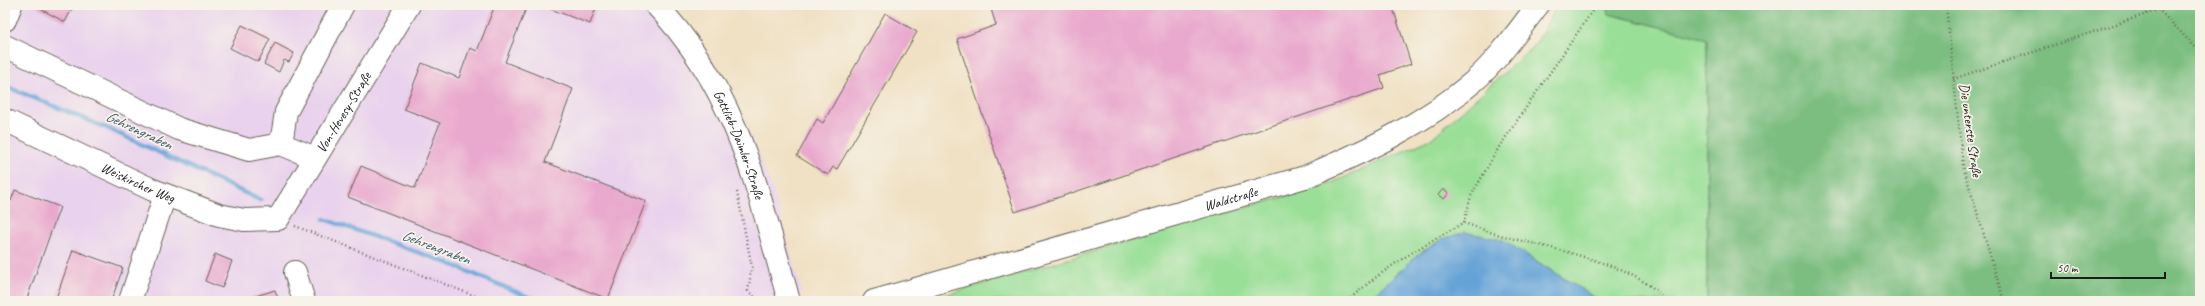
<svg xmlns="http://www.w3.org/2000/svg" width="2205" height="306" viewBox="0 0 2205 306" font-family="Caveat,sans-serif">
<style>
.built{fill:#e9d2ed}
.green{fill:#9adf97;stroke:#5b7e5a}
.forest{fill:#7bbe80;stroke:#4c6d4e}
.water{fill:#65a3d7;stroke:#40607a}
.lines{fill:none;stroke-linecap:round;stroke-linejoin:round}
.stream{stroke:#65a3d7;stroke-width:4.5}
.building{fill:#e9a8ce}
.minor-casing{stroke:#666157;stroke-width:24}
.path{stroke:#666157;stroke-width:2.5;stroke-dasharray:1 3;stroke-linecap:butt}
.minor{stroke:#fff;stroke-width:22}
.labels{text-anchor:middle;stroke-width:3.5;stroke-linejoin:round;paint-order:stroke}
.street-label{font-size:14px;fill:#1c1c1c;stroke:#f7f3e8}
.water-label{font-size:15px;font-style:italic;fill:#3d5970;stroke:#f7f3e8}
</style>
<rect width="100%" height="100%" fill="#f7f3e8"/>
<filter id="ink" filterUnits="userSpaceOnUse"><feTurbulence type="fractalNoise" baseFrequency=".025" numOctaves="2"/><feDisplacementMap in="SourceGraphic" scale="8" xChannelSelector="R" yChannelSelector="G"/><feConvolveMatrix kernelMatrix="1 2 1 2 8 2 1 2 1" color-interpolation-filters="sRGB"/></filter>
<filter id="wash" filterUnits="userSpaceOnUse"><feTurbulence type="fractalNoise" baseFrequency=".012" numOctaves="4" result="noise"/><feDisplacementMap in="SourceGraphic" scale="16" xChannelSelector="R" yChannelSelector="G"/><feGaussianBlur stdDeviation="0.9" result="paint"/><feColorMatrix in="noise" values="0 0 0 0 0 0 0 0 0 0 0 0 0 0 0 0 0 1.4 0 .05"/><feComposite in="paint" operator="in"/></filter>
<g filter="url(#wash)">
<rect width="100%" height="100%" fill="#f0e1c4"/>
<path class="built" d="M 5,5 L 672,5 L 690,27 L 722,75 L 745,121 L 773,190 L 802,293 L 779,301 L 5,301 Z"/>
<path class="green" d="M 1557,5 L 1607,5 L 1609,14 L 1707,38 L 1707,301 L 1600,301 L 1503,240 L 1442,239 L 1416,256 L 1367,301 L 925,301 L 1218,215 L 1327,185 L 1431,139 L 1536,44 Z"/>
<path class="forest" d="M 1607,5 L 2200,5 L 2200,301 L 1707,301 L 1707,39 L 1609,14 Z"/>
<path class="water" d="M 1465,232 L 1503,240 L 1600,301 L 1367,301 L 1416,256 L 1442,239 Z"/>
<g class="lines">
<g class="stream">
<path d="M 5,86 L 109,129 L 260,200"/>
<path d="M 324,219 L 448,263 L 538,301"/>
</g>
</g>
<g id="blocks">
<g class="building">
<path d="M 33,5 L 74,5 L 65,22 Z"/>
<path d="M 495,5 L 533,5 L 526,9 L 505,62 L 573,89 L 545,162 L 646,201 L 608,299 L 348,197 L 361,166 L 415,188 L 440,123 L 404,109 L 422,63 L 459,78 L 470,48 L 477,51 Z"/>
<path d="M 540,5 L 597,5 L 590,24 Z"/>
<path d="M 1004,5 L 1392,5 L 1411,64 L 1380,75 L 1384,88 L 1015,212 L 957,39 L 996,25 L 991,9 Z"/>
<path d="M 885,13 L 917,32 L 837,169 L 833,167 L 828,175 L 797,156 L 817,119 L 823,123 Z"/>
<path d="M 242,25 L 270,39 L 258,62 L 230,48 Z"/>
<path d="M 275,43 L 294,53 L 289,62 L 284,60 L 279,72 L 264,64 Z"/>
<path d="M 1443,189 L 1449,193 L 1444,199 L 1438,195 Z"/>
<path d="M 15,190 L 60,207 L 26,301 L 5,301 L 5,199 L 11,201 Z"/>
<path d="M 73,250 L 123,268 L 111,301 L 55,301 Z"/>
<path d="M 215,254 L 232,261 L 222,288 L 205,281 Z"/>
<path d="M 275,290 L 279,301 L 240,301 Z"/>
</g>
</g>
</g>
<g filter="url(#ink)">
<use href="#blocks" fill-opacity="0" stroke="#666157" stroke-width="1"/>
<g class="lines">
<g class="minor-casing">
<g id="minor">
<path id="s1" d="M 656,5 C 738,91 758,191 789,301"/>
<path d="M 5,20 L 11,5"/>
<path d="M 5,46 L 179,129 L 249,150 L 281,144 L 315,158"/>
<path id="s2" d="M 5,120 L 153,190 L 219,215 L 244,220 L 278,219 L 409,5"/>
<path d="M 281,144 L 286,112 L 343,5"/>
<path d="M 295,272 L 304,301"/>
<path d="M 130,301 L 165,195"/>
<path id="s3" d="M 874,301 L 1305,177 C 1364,152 1424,124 1473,82 C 1498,60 1518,31 1538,5"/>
</g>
</g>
<g class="path">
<path d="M 633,5 L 638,11"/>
<path d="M 1946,5 L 1963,166 L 2004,301"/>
<path d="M 2158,9 L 2200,52"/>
<path d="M 1953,79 L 2173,5"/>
<path d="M 737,192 L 752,267 L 748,291 L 759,301"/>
<path d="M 1464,223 L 1471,196 L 1499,147 L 1591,13 L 1595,5"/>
<path d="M 295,226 L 488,301"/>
<path d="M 1348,301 C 1376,273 1429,241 1464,223 C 1479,228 1494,234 1510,238 C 1551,248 1641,266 1666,301"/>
</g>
<use href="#minor" class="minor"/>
</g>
</g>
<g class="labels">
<g class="street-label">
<text dy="5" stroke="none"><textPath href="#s2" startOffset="419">Von-Hevesy-Straße</textPath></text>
<text transform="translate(1971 130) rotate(82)" y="5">Die unterste Straße</text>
<text dy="5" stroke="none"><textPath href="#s1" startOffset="164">Gottlieb-Daimler-Straße</textPath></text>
<text dy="5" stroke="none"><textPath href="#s2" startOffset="147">Weiskircher Weg</textPath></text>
<text dy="5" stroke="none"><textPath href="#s3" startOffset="371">Waldstraße</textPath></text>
</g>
<g class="water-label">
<text transform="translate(139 130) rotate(25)" y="5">Gehrengraben</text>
<text transform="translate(436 247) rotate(21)" y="5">Gehrengraben</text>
</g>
</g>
<rect width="2205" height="306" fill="none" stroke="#f7f3e8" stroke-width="20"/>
<path d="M2051 272v6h114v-6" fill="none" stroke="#1c1c1c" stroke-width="2"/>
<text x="2057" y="272" font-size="12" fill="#1c1c1c" stroke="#f7f3e8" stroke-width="3" paint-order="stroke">50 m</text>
</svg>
